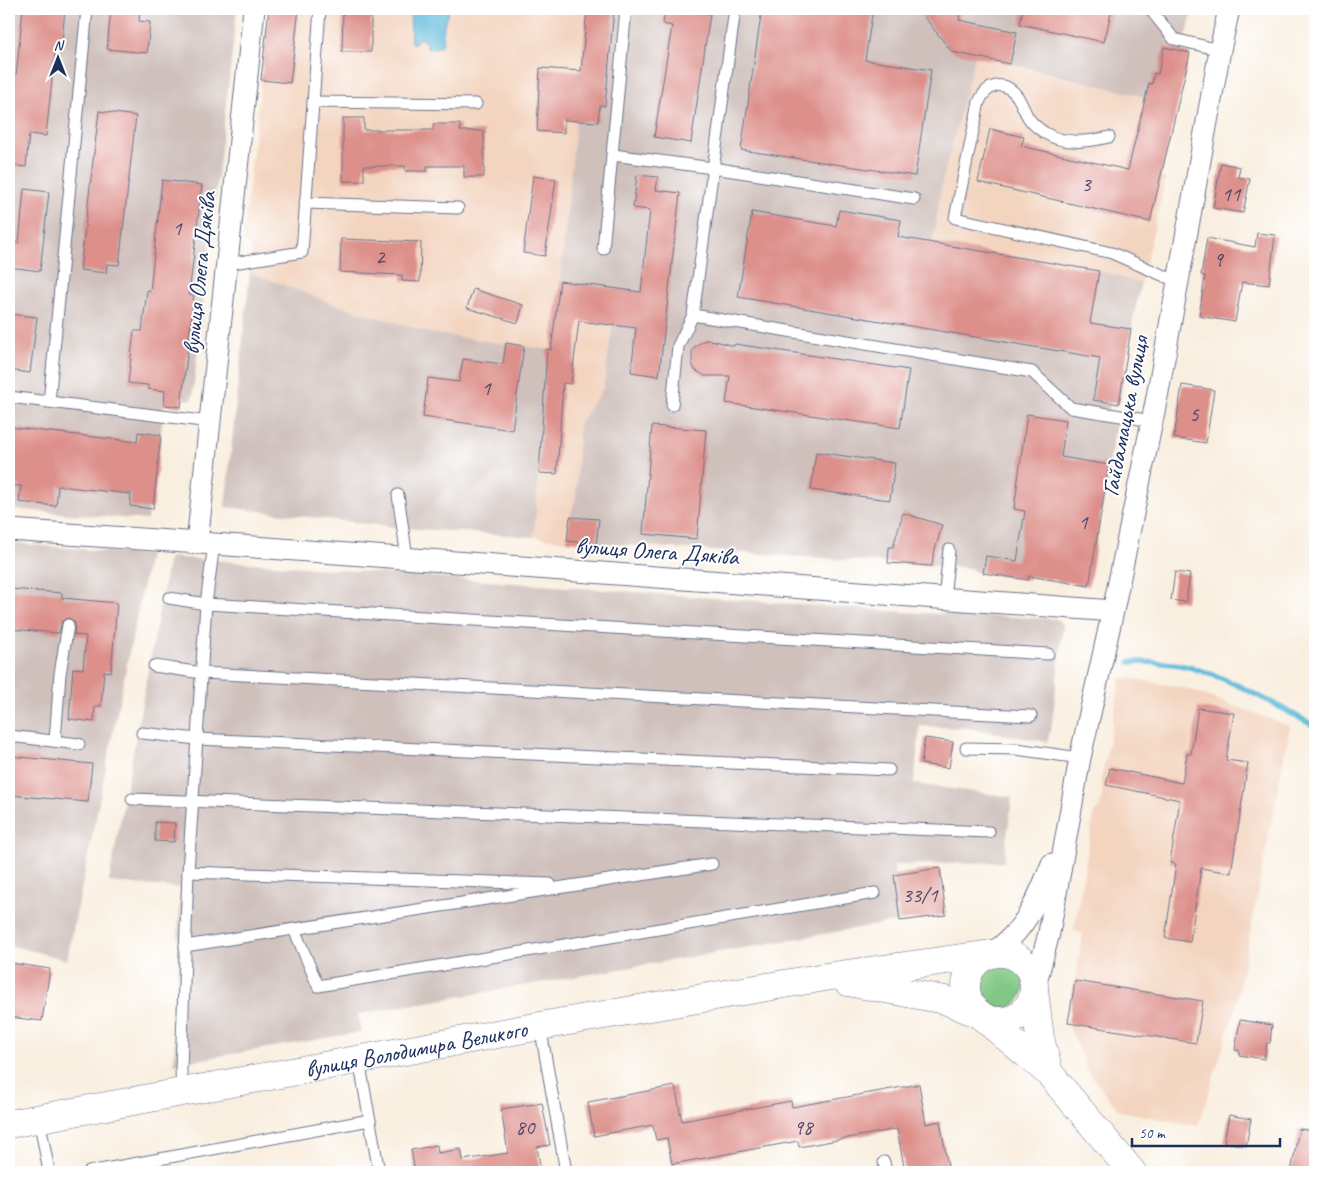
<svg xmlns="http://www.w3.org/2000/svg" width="1324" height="1181" viewBox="0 0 1324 1181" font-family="Caveat,sans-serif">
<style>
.built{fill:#f3d4bf}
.industrial{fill:#cfc0bb}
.green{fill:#80c884;stroke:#4e7c71}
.water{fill:#5bb9d9;stroke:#3b749c}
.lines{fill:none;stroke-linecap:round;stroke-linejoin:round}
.stream{stroke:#5bb9d9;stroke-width:5.5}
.building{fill:#dd8f8a}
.lane-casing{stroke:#69728c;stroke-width:13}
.street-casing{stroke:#69728c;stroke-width:23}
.secondary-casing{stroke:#69728c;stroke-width:29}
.lane{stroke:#fff;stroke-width:11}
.street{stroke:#fff;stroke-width:21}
.secondary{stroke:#fff;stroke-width:28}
.labels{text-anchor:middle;stroke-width:4;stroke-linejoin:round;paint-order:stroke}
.number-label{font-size:21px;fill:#4c4769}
.street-label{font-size:24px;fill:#1b2f5e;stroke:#fff}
</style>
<rect width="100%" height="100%" fill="#fff"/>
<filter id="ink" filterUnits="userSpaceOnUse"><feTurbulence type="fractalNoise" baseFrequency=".02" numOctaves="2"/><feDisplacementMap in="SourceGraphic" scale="10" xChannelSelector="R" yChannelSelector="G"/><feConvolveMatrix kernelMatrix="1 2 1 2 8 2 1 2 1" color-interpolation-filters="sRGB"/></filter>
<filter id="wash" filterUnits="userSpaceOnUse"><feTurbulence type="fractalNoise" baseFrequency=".0096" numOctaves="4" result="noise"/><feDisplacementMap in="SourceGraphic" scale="20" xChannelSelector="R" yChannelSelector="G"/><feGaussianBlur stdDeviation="1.12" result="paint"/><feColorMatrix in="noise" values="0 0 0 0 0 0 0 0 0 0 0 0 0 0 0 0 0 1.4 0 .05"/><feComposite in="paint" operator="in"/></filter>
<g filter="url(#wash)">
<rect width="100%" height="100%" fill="#f9efe0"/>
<g class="built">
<path d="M 269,9 L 587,9 L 560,281 L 618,289 L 603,389 L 579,423 L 576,496 L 570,517 L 567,541 L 534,537 L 544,398 L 551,350 L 431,333 L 334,304 L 250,272 L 252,249 L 243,240 Z"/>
<path d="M 975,57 L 1177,105 L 1161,177 L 1166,179 L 1141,283 L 1099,271 L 933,243 L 942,183 Z"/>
<path d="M 1121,677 L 1185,688 L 1290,726 L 1235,1010 L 1198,1126 L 1119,1111 L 1088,1072 L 1068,1023 L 1083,933 L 1074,931 L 1094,813 L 1100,807 L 1103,787 L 1101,782 Z"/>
</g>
<g class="industrial">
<path d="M 9,9 L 237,9 L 192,400 L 182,399 L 182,407 L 164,405 L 153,509 L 148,509 L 147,520 L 9,509 Z"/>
<path d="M 587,9 L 1193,9 L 1183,51 L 1190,53 L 1177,105 L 1010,64 L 975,57 L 942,183 L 933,243 L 1099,271 L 1141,283 L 1131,329 L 1119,404 L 1110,403 L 1108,414 L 1107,423 L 1116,424 L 1089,586 L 1029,576 L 1028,580 L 976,572 L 970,568 L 567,541 L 570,517 L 576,496 L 579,423 L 603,389 L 618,289 L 560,281 Z"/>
<path d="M 250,272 L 334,304 L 431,333 L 551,350 L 544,398 L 534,537 L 402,528 L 225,507 Z"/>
<path d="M 9,543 L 149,555 L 67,960 L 9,945 Z"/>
<path d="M 169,557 L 902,612 L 1057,619 L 1063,625 L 1052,724 L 1047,742 L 966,728 L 920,726 L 914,784 L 1012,797 L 1004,862 L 894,865 L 894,875 L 900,921 L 358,1014 L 361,1032 L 174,1064 L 180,888 L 109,882 Z"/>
</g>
<circle class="green" cx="1002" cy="986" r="22"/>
<path class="water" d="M 410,9 L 450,9 L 444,24 L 443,43 L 440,47 L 428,49 L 426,47 L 426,42 L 419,38 L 415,43 L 411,43 Z"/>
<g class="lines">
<path class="stream" d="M 1130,662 C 1147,662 1163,662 1180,665 C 1228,675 1272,704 1315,726"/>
</g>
<g id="blocks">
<g class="building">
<path d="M 23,9 L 65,9 L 61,53 L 55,52 L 46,136 L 29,134 L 26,167 L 9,165 L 9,75 L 16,76 Z"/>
<path d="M 111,9 L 140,9 L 139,21 L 150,22 L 147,53 L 107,49 Z"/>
<path d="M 269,9 L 299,9 L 290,83 L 261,80 Z"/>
<path d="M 343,9 L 371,9 L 371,52 L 342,52 Z"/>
<path d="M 587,9 L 614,9 L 605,106 L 600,105 L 598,122 L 564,120 L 564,133 L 537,131 L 540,68 L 581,71 Z"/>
<path d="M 665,9 L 691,9 L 690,11 L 710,14 L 691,143 L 654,137 L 672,26 L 663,24 Z"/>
<path d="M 762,9 L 873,9 L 865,60 L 931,70 L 915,176 L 741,150 Z"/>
<path d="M 918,9 L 961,9 L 959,20 L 1017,32 L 1010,64 L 952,52 Z"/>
<path d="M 1023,9 L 1112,9 L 1104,42 L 1020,24 Z"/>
<path d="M 1164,47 L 1190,53 L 1150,222 L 978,182 L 990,129 L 1024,137 L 1021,146 L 1128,170 L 1149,83 L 1152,84 L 1154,73 L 1158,74 Z"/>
<path d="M 99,111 L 136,116 L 119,265 L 107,264 L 106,273 L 80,270 Z"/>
<path d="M 343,118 L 364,118 L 364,130 L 433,130 L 433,124 L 460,124 L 460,131 L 484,131 L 484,177 L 464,177 L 464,166 L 427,166 L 427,171 L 405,171 L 405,166 L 364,166 L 364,181 L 343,181 Z"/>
<path d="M 1221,163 L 1240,167 L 1238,177 L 1250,179 L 1243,213 L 1213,208 Z"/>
<path d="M 637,175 L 658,177 L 656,190 L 680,193 L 659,376 L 631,372 L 636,328 L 579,321 L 571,384 L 563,383 L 557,474 L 539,473 L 547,349 L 551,350 L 560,281 L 641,292 L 650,210 L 633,208 Z"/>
<path d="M 533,176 L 556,179 L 545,256 L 523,253 Z"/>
<path d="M 162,180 L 202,185 L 189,295 L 194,295 L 181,407 L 164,405 L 165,391 L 148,389 L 148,385 L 128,383 L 134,331 L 142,331 L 147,290 L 150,291 Z"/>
<path d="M 24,189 L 49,192 L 40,271 L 9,267 L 9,242 L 19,243 Z"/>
<path d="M 839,210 L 901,220 L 898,237 L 1099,271 L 1090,323 L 1131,329 L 1119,404 L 1093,400 L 1100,358 L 738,297 L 752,212 L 836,226 Z"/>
<path d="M 1257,233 L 1275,235 L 1269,285 L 1242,282 L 1235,322 L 1199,316 L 1205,276 L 1201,275 L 1207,238 L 1255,247 Z"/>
<path d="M 341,239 L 421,242 L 420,282 L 402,281 L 402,275 L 340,272 Z"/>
<path d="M 473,289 L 523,305 L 518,323 L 467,308 Z"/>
<path d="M 9,314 L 37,317 L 30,373 L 9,370 Z"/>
<path d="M 705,340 L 711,340 L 734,346 L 735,344 L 909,370 L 900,428 L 726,403 L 730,376 L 705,376 L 695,370 L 692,364 L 692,352 L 694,347 Z"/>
<path d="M 506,343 L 524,346 L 512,430 L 423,417 L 428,378 L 459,382 L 463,359 L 503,364 Z"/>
<path d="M 1182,385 L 1214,390 L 1206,443 L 1174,438 Z"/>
<path d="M 1027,414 L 1066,420 L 1061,457 L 1109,465 L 1089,586 L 1029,576 L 1028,580 L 983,573 L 986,556 L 1017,561 L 1025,511 L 1014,509 Z"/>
<path d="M 652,426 L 706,430 L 697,539 L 643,534 Z"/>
<path d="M 9,427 L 137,442 L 138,432 L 161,435 L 153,509 L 130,506 L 131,494 L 58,486 L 56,506 L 19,502 L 21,486 L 9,485 Z"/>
<path d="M 816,452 L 895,463 L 890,500 L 811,490 Z"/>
<path d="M 903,513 L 942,525 L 933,557 L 932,566 L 888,563 L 889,547 L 893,547 Z"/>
<path d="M 570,517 L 599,519 L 596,544 L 567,541 Z"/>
<path d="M 1175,572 L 1190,574 L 1186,602 L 1171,600 Z"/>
<path d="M 9,589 L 62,593 L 62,598 L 117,603 L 111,672 L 104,671 L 101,706 L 95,706 L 94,722 L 69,719 L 73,668 L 83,669 L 86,636 L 74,635 L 75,623 L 69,618 L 62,621 L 59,633 L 9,629 Z"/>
<path d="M 1198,708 L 1234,713 L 1226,760 L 1248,763 L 1231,873 L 1201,868 L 1190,942 L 1165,938 L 1176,864 L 1170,863 L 1180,800 L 1106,785 L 1110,768 L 1182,783 L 1187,754 L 1191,754 Z"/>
<path d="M 925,738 L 953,742 L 949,768 L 921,764 Z"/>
<path d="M 9,756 L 92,764 L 88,802 L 9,795 Z"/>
<path d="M 155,822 L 175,823 L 174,842 L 155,841 Z"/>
<path d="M 940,868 L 946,915 L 900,921 L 894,875 Z"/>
<path d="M 11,963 L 50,969 L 42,1021 L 9,1017 L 9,980 Z"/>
<path d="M 1075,981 L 1203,1001 L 1196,1043 L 1068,1023 Z"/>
<path d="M 1240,1020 L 1272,1025 L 1270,1043 L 1267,1043 L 1264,1059 L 1239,1055 L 1240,1051 L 1235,1050 Z"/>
<path d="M 919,1084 L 926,1124 L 940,1121 L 949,1172 L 905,1172 L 897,1129 L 799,1147 L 798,1141 L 672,1164 L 667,1138 L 656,1140 L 653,1125 L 594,1136 L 588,1102 L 675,1086 L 682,1121 L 791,1101 L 792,1107 Z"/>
<path d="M 542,1103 L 550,1145 L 537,1147 L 541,1172 L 415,1172 L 411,1150 L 437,1145 L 438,1153 L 461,1149 L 463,1160 L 508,1153 L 501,1109 Z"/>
<path d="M 1229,1115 L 1251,1119 L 1246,1146 L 1224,1142 Z"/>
<path d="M 1299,1129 L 1315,1131 L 1315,1172 L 1291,1172 Z"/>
</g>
</g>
</g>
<g filter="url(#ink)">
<use href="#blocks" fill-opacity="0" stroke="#69728c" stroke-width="1"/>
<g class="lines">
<g class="lane-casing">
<g id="lane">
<path d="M 1150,9 L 1174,39 L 1220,50"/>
<path d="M 313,102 L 476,104"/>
<path d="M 1109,137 C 1088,142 1064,145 1045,133 C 1039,129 1032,124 1028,117 C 1024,111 1022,103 1017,96 C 1004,79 987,84 979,102 L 955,218 L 1112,253 L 1178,282"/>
<path d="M 613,155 L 713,168 L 914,199"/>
<path d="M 305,203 L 458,208"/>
<path d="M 603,249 L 626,9"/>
<path d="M 227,264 L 302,252 L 320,9"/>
<path d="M 693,315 L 1032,372 L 1071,408 L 1152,421"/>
<path d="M 9,397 L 210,422"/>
<path d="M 49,402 L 87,9"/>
<path d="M 672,405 L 678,346 L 693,315 L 735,9"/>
<path d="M 398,495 L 407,558"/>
<path d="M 169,598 L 206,604 L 1048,654"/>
<path d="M 944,599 L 949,550"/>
<path d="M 154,666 L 202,673 L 1031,716"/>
<path d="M 142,733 L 197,739 L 889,770"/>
<path d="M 9,736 L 79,744"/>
<path d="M 55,741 L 60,674 L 68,625"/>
<path d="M 966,748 L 1016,749 L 1080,758"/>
<path d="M 132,799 L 989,832"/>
<path d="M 188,872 L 550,884"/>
<path d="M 294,929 L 318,986 L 875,893"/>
<path d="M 185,946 L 712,864"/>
<path d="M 540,1026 L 566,1172"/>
<path d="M 359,1060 L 379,1172"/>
<path d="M 182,1092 L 181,1069 L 188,872 L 206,604 L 214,544"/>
<path d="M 39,1118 L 49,1172"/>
<path d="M 884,1162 L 886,1172"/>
<path d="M 89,1172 L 370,1120"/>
</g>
</g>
<g class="street-casing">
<g id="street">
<path d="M 9,530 L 214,544 L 1113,611"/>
<path d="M 197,543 L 254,9"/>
<path d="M 991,954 C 1025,932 1037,901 1052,864"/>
<path d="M 1034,990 L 1049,933 L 1080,758 L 1113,611 L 1157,397 L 1220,50 L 1229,9"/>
</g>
</g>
<g class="secondary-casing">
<g id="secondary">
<circle cx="1000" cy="987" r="34"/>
<path d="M 848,982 L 945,1000 L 979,1014 L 1049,1073 L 1132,1172"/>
<path d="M 1034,990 L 1040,1038 L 1049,1073"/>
<path id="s1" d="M 9,1124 L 540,1026 L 825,977 L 991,954"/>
</g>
</g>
<use href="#lane" class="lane"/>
<use href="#street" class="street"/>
<use href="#secondary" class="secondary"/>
</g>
</g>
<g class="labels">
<g class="number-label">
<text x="1086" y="191">3</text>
<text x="1231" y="201">11</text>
<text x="177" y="235">1</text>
<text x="380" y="264">2</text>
<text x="1218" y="266">9</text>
<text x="486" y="395">1</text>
<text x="1194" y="421">5</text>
<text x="1083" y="529">1</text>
<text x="920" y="902">33/1</text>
<text x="525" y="1134">80</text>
<text x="803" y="1134">98</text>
</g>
<g class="street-label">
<text transform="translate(199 273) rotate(-84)" y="8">вулиця Олега Дяківа</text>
<text transform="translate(1125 416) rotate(-79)" y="8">Гайдамацька вулиця</text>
<text transform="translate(657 551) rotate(4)" y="8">вулиця Олега Дяківа</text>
<text dy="8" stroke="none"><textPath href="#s1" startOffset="414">вулиця Володимира Великого</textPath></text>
</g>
</g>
<rect width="1324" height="1181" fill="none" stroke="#fff" stroke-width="30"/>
<g transform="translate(58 58)" stroke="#ffffff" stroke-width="4" paint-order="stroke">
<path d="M0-4L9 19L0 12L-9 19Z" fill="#1b2f5e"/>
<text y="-8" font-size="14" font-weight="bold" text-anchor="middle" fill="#1b2f5e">N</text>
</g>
<path d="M1132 1138v8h148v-8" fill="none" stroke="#1b2f5e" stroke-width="2.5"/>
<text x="1139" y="1138" font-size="15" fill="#1b2f5e" stroke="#ffffff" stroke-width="4" paint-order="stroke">50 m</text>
</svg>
